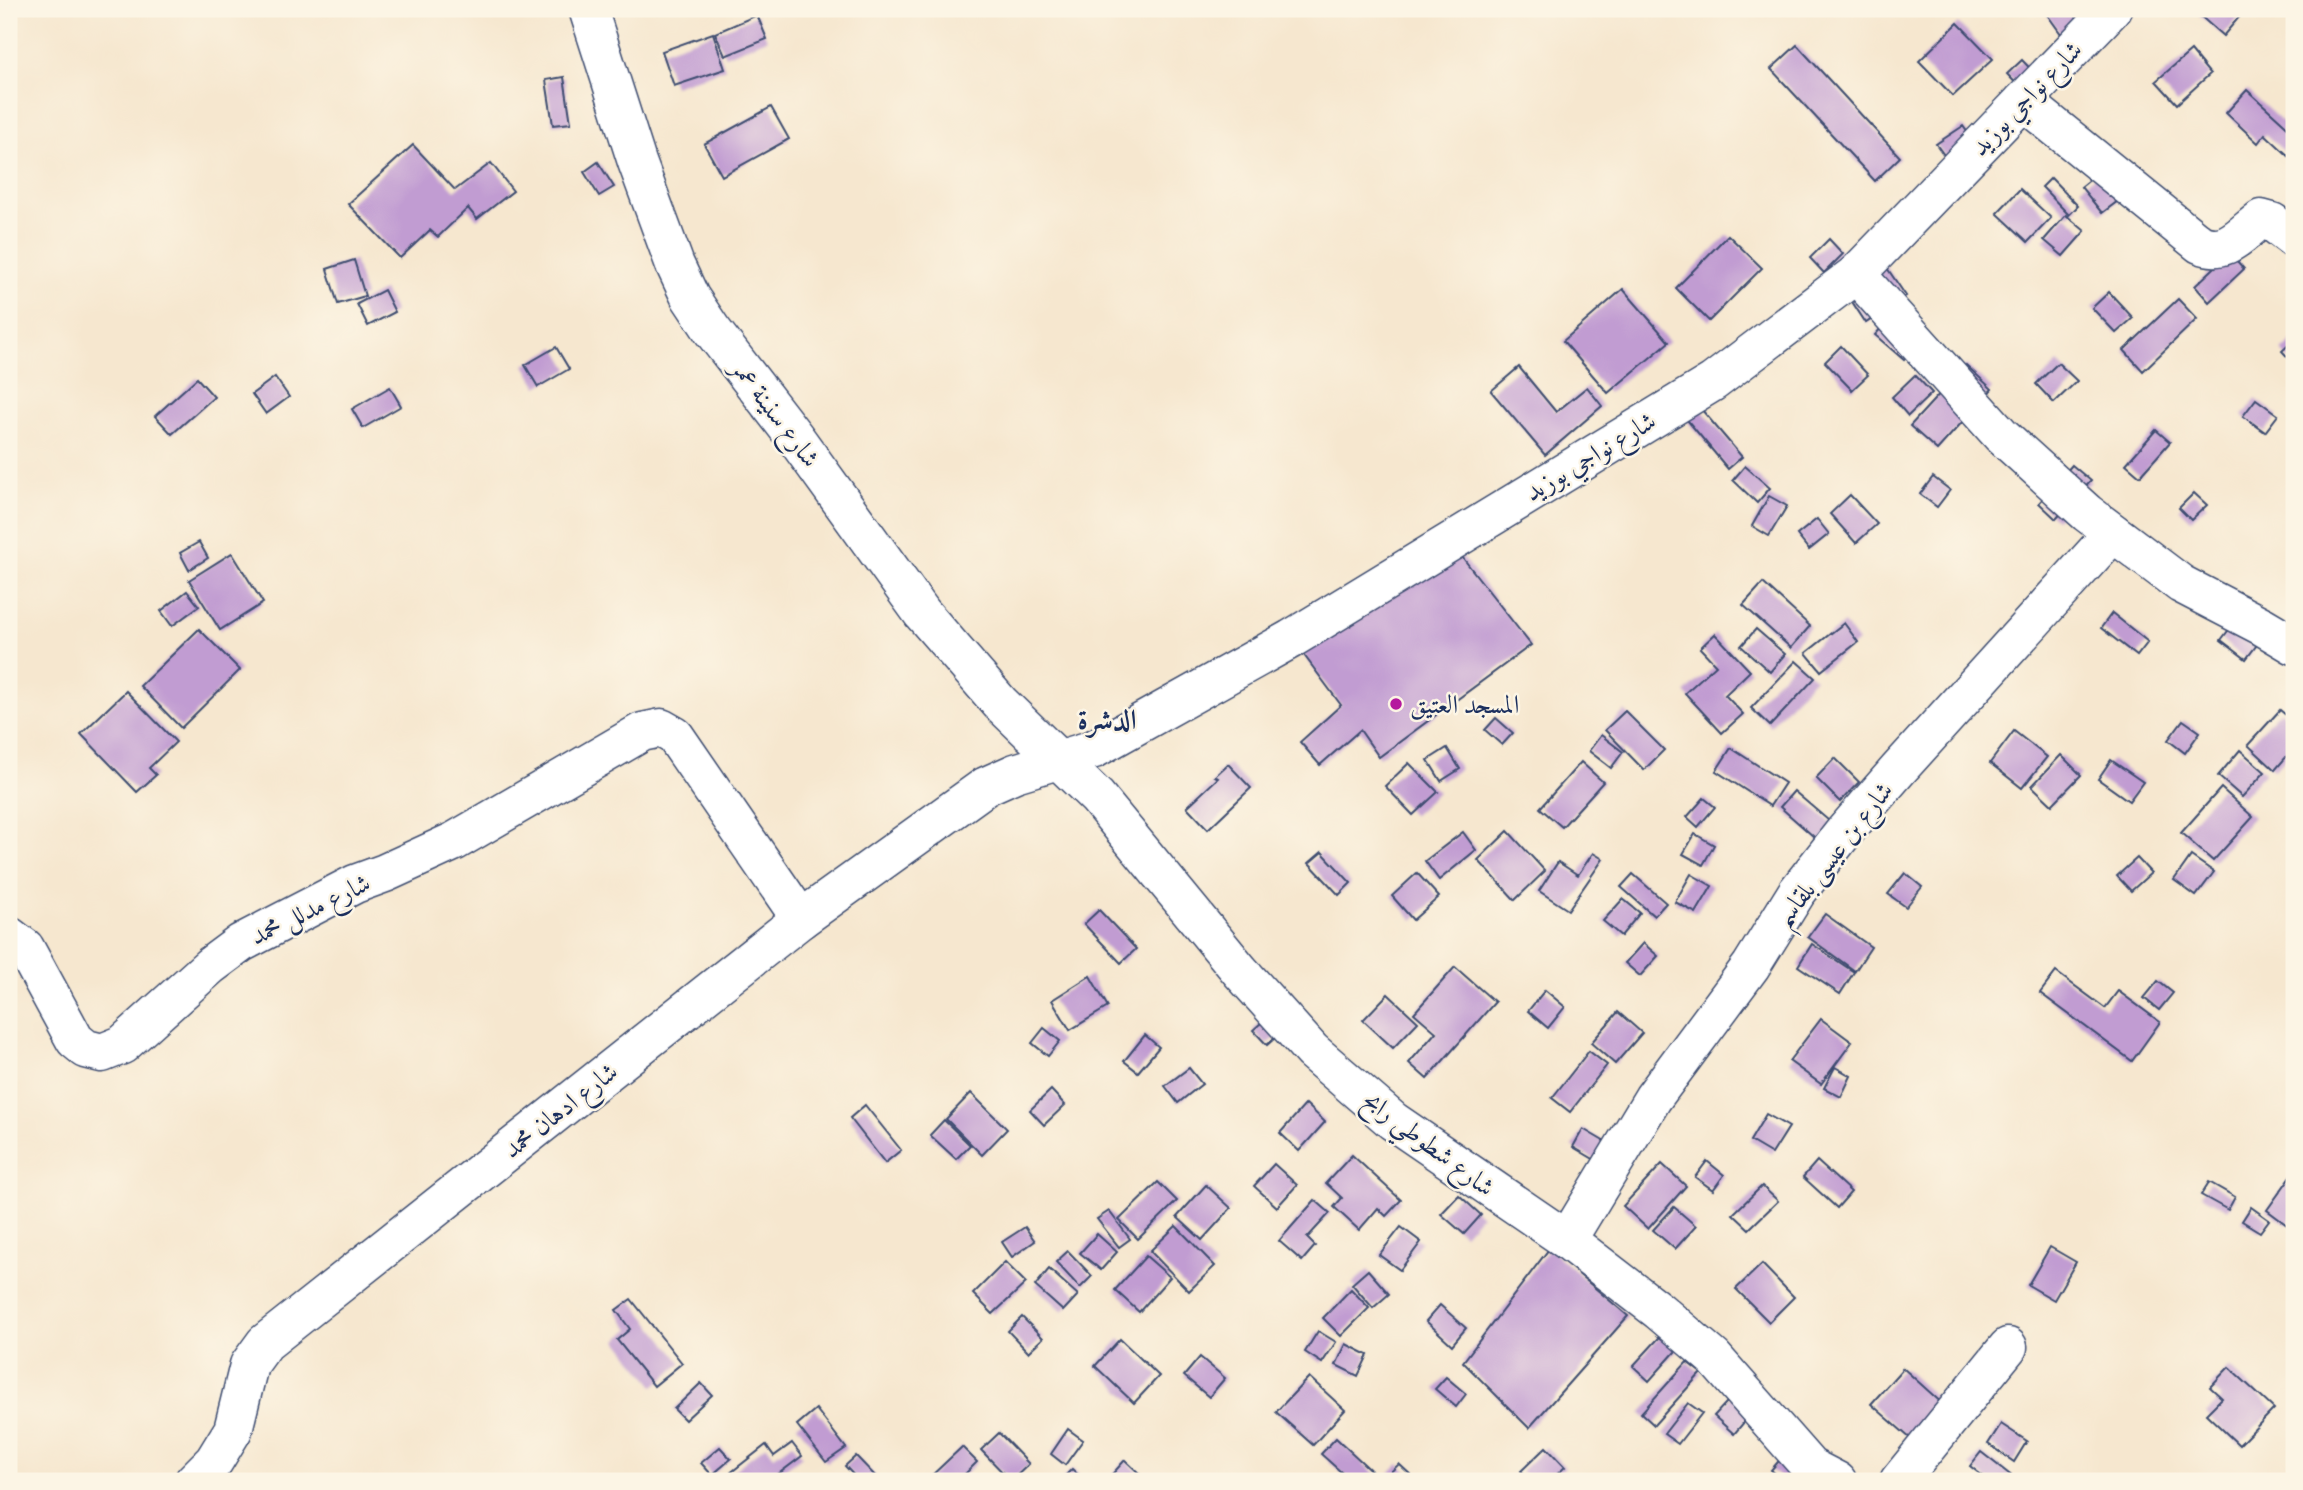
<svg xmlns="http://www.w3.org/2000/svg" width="2303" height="1490" viewBox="0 0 2303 1490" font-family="'IM FELL Double Pica',Amiri,serif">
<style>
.building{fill:#c19cd2}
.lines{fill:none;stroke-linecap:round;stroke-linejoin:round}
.street-casing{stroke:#3c4b6f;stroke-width:41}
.street{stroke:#fff;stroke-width:38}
.poi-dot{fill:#b5179e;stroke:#fcf5e5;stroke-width:2.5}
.labels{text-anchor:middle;stroke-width:5;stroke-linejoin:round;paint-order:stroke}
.street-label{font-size:26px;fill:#1b2f5e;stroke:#fcf5e5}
.poi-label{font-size:26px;fill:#1b2f5e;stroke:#fcf5e5;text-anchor:start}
.neighbourhood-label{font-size:28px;font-weight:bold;fill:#1b2f5e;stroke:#fcf5e5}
</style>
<rect width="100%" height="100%" fill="#fcf5e5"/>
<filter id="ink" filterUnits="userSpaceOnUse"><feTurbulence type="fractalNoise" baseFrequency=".0143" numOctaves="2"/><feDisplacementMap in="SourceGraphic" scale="14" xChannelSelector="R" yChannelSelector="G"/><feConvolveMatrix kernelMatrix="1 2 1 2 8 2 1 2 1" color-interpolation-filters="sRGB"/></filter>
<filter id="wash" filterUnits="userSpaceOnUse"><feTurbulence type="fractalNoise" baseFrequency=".00686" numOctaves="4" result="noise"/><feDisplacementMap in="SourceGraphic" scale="28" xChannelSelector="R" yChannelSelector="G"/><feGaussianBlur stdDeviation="1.57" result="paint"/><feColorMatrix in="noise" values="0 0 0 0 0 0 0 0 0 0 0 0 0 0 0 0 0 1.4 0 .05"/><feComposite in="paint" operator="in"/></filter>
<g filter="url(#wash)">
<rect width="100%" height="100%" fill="#f6e7cf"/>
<g id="blocks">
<g class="building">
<path d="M 2051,9 L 2072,9 L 2074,11 L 2077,9 L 2112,9 L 2069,45 L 2046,13 Z"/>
<path d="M 2201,9 L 2246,9 L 2223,36 L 2197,13 Z"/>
<path d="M 757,15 L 767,39 L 725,56 L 715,33 Z"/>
<path d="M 1958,23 L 1993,59 L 1953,96 L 1919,61 Z"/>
<path d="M 713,33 L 725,69 L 674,86 L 662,51 Z"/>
<path d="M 1797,45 L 1900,157 L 1875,181 L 1771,69 Z"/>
<path d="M 2191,51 L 2210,74 L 2177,104 L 2156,81 Z"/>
<path d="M 2022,60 L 2042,81 L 2027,95 L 2007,74 Z"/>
<path d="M 564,77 L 571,123 L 553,125 L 546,80 Z"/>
<path d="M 2247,90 L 2294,133 L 2294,161 L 2265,134 L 2258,143 L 2226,113 Z"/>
<path d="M 771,107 L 789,139 L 722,176 L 704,144 Z"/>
<path d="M 1963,126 L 1975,143 L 1949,162 L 1936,144 Z"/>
<path d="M 413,145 L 455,190 L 491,163 L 513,191 L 477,219 L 468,208 L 438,237 L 430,230 L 400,258 L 348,204 Z"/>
<path d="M 598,162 L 614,187 L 599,196 L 584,172 Z"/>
<path d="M 2101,171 L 2122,198 L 2102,213 L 2081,187 Z"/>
<path d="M 2051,178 L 2078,206 L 2069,215 L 2042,187 Z"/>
<path d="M 2020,189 L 2051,218 L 2028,242 L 1997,213 Z"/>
<path d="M 2066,215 L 2085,231 L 2063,256 L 2044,240 Z"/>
<path d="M 1728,235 L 1762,268 L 1709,321 L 1676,288 Z"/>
<path d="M 1829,239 L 1843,254 L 1824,273 L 1810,258 Z"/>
<path d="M 2230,253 L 2244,269 L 2209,302 L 2195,286 Z"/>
<path d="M 354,260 L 365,296 L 338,304 L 327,269 Z"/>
<path d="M 1885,265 L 1906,296 L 1866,323 L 1845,291 Z"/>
<path d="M 1623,289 L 1669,342 L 1608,393 L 1563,341 Z"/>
<path d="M 384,290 L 395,312 L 368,326 L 357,304 Z"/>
<path d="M 2109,292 L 2133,318 L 2116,333 L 2092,308 Z"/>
<path d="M 2178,299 L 2197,319 L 2143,371 L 2124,350 Z"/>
<path d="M 1890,318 L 1919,343 L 1904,360 L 1875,335 Z"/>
<path d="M 2294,340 L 2294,364 L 2282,351 Z"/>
<path d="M 1841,346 L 1868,375 L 1852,390 L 1825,362 Z"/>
<path d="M 556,347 L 569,369 L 538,387 L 525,365 Z"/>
<path d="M 2058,363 L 2077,381 L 2054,403 L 2036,384 Z"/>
<path d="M 1966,365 L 1992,389 L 1937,450 L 1910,426 Z"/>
<path d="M 1519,367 L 1556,412 L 1587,387 L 1602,406 L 1545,455 L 1491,391 Z"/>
<path d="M 1915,375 L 1932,393 L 1908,416 L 1892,397 Z"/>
<path d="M 275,377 L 289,397 L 266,414 L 252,394 Z"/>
<path d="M 197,378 L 214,397 L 172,434 L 155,416 Z"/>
<path d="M 390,387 L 401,406 L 363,428 L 352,409 Z"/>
<path d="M 2256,399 L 2278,415 L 2265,432 L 2243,416 Z"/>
<path d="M 1696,403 L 1742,457 L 1728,469 L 1683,415 Z"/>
<path d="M 2156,430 L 2170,442 L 2140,476 L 2126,464 Z"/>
<path d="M 2072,465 L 2091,481 L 2056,519 L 2039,503 Z"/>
<path d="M 1745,466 L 1770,488 L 1757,503 L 1733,480 Z"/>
<path d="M 1933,477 L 1950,490 L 1937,507 L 1920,494 Z"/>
<path d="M 2194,493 L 2207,505 L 2191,520 L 2179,508 Z"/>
<path d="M 1850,495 L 1877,524 L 1856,543 L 1830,514 Z"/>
<path d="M 1769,496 L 1787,506 L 1769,536 L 1752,526 Z"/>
<path d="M 1817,519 L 1829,534 L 1809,550 L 1797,535 Z"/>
<path d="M 199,542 L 208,558 L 189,570 L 180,553 Z"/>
<path d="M 232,553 L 263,603 L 220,630 L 189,580 Z"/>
<path d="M 1459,553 L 1531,645 L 1379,757 L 1360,730 L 1320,765 L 1300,742 L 1341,705 L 1301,651 Z"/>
<path d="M 1763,583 L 1810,626 L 1791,648 L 1743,605 Z"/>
<path d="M 187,591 L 199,606 L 172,626 L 161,611 Z"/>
<path d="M 2112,613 L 2148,642 L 2137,656 L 2101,628 Z"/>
<path d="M 2241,614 L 2266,633 L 2246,659 L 2221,640 Z"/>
<path d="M 1844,623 L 1858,642 L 1821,671 L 1806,653 Z"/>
<path d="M 199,629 L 240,670 L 181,728 L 140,686 Z"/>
<path d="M 1756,629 L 1785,654 L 1770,672 L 1741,646 Z"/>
<path d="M 1715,634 L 1750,671 L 1725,695 L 1743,714 L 1722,733 L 1685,693 L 1716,665 L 1700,648 Z"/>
<path d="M 1796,661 L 1815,678 L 1770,726 L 1751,708 Z"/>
<path d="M 126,691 L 176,742 L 149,768 L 156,775 L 137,792 L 81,734 Z"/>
<path d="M 2280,710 L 2294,722 L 2294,748 L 2275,770 L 2248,745 Z"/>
<path d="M 1625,711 L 1664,750 L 1644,770 L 1605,730 Z"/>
<path d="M 1496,718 L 1513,733 L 1502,745 L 1485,730 Z"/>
<path d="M 2183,720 L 2200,732 L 2185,753 L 2168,740 Z"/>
<path d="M 2014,731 L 2047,757 L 2022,788 L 1990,763 Z"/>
<path d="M 1601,735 L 1623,752 L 1611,768 L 1589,751 Z"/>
<path d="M 1447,748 L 1460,769 L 1441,781 L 1428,760 Z"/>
<path d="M 1731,748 L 1785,783 L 1770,806 L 1716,771 Z"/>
<path d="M 2240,750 L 2265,772 L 2242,797 L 2218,776 Z"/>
<path d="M 2061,755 L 2081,775 L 2052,805 L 2032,786 Z"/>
<path d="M 1835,758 L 1859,782 L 1840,802 L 1816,778 Z"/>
<path d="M 2111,760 L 2143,782 L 2129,801 L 2098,779 Z"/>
<path d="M 1581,762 L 1603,782 L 1562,827 L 1540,808 Z"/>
<path d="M 1409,763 L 1438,792 L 1413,815 L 1385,786 Z"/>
<path d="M 1228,764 L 1251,788 L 1208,829 L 1187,807 L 1218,778 L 1215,776 Z"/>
<path d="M 2221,788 L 2253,817 L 2213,861 L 2181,833 Z"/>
<path d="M 1794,791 L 1835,826 L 1821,843 L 1780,807 Z"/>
<path d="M 1704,798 L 1715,807 L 1698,827 L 1687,817 Z"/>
<path d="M 1508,831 L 1545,871 L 1515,900 L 1478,860 Z"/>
<path d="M 1463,832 L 1476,850 L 1439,880 L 1425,861 Z"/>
<path d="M 1695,834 L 1714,845 L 1703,865 L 1683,854 Z"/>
<path d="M 1322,852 L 1351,883 L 1339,895 L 1309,863 Z"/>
<path d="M 1593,853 L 1603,859 L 1568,910 L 1539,891 L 1558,862 L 1578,875 Z"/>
<path d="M 2191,856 L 2214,872 L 2196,896 L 2174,880 Z"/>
<path d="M 2137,858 L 2151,873 L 2131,891 L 2117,876 Z"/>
<path d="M 1417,873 L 1439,897 L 1413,920 L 1392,896 Z"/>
<path d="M 1905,873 L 1922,887 L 1906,907 L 1888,894 Z"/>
<path d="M 1633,874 L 1666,903 L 1654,916 L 1621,887 Z"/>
<path d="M 1691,874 L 1712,886 L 1696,913 L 1675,902 Z"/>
<path d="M 1623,899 L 1640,913 L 1621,936 L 1603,921 Z"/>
<path d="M 1099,910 L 1136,949 L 1121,963 L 1084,924 Z"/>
<path d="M 1825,914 L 1871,947 L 1855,971 L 1808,937 Z"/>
<path d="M 1643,943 L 1658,956 L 1640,976 L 1625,963 Z"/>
<path d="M 1812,944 L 1854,972 L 1840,994 L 1798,966 Z"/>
<path d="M 1455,967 L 1495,1002 L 1427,1079 L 1409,1063 L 1436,1032 L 1414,1013 Z"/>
<path d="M 2056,972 L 2105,1008 L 2118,991 L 2160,1022 L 2132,1061 L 2040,993 Z"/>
<path d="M 1090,976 L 1108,1007 L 1070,1030 L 1052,1000 Z"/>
<path d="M 2158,981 L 2173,993 L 2159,1010 L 2144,998 Z"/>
<path d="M 1545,990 L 1565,1007 L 1548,1028 L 1528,1011 Z"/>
<path d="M 1388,994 L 1418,1022 L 1393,1048 L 1363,1020 Z"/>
<path d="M 1618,1012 L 1642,1033 L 1615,1064 L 1591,1043 Z"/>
<path d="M 1269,1016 L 1283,1031 L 1267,1045 L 1253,1030 Z"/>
<path d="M 1821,1019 L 1852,1042 L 1821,1084 L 1789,1061 Z"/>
<path d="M 1044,1028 L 1060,1041 L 1048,1056 L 1032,1043 Z"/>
<path d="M 1145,1035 L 1159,1047 L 1138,1072 L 1124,1061 Z"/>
<path d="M 1589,1051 L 1607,1065 L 1570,1112 L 1552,1098 Z"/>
<path d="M 1835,1067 L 1851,1076 L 1841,1097 L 1824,1088 Z"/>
<path d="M 1189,1068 L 1202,1084 L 1178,1103 L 1165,1086 Z"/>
<path d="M 1051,1090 L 1065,1105 L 1044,1125 L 1030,1110 Z"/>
<path d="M 971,1093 L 1007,1129 L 982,1155 L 946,1119 Z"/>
<path d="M 1306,1104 L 1325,1122 L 1299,1151 L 1280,1133 Z"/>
<path d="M 865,1105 L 901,1150 L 885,1163 L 850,1118 Z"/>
<path d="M 1766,1114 L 1789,1127 L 1772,1154 L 1750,1141 Z"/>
<path d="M 944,1120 L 970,1145 L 956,1159 L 930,1135 Z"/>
<path d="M 1583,1129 L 1629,1156 L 1619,1174 L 1573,1147 Z"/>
<path d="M 1352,1155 L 1401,1200 L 1386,1216 L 1378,1208 L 1359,1230 L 1334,1207 L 1342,1198 L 1326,1183 Z"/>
<path d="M 1707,1161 L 1724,1175 L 1713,1190 L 1695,1177 Z"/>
<path d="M 1817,1161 L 1851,1192 L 1837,1208 L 1803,1177 Z"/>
<path d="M 1274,1164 L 1297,1185 L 1277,1207 L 1254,1186 Z"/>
<path d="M 1662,1164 L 1686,1186 L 1648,1229 L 1623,1206 Z"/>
<path d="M 2294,1172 L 2294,1214 L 2287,1225 L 2267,1210 Z"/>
<path d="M 1158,1182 L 1177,1201 L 1138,1239 L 1119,1220 Z"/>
<path d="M 2209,1182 L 2235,1197 L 2228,1210 L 2201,1195 Z"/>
<path d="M 1206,1185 L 1231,1208 L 1202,1240 L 1177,1217 Z"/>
<path d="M 1762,1186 L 1778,1201 L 1749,1229 L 1733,1214 Z"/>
<path d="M 1459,1195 L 1481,1215 L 1464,1234 L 1441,1214 Z"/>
<path d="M 1315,1200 L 1330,1213 L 1307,1238 L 1315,1246 L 1302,1261 L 1279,1241 Z"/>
<path d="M 1674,1207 L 1696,1226 L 1675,1249 L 1653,1230 Z"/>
<path d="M 2251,1207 L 2269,1220 L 2260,1232 L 2242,1221 Z"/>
<path d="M 1109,1211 L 1130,1239 L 1119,1247 L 1097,1219 Z"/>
<path d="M 1176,1226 L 1215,1266 L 1189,1291 L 1150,1251 Z"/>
<path d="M 1025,1227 L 1035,1241 L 1012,1257 L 1002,1242 Z"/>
<path d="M 1401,1227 L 1421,1242 L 1400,1270 L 1379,1255 Z"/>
<path d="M 1097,1234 L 1117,1252 L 1101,1270 L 1080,1253 Z"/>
<path d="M 2050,1247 L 2076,1262 L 2054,1300 L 2028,1285 Z"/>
<path d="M 1549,1249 L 1628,1316 L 1529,1428 L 1463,1362 Z"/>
<path d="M 1068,1251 L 1092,1276 L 1080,1288 L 1056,1262 Z"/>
<path d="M 1146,1256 L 1170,1277 L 1139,1312 L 1115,1290 Z"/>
<path d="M 1005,1262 L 1026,1283 L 993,1314 L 973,1294 Z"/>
<path d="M 1762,1264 L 1794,1297 L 1769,1322 L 1736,1289 Z"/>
<path d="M 1049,1269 L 1078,1295 L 1063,1311 L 1035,1286 Z"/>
<path d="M 1368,1270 L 1389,1294 L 1373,1308 L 1352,1284 Z"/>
<path d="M 1351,1289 L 1369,1308 L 1341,1336 L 1323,1318 Z"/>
<path d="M 631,1299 L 682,1363 L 654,1386 L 617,1340 L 630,1329 L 616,1310 Z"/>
<path d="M 1440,1305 L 1466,1328 L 1452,1345 L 1426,1321 Z"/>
<path d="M 1022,1317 L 1043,1338 L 1028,1352 L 1008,1331 Z"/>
<path d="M 1669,1327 L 1684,1342 L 1649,1381 L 1633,1366 Z"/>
<path d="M 1318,1331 L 1336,1342 L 1322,1363 L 1305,1352 Z"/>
<path d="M 1120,1339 L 1159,1376 L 1134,1403 L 1095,1366 Z"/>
<path d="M 1346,1344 L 1368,1355 L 1358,1376 L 1336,1365 Z"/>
<path d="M 1200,1357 L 1225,1378 L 1209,1397 L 1184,1376 Z"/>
<path d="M 1687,1362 L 1701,1373 L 1654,1425 L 1641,1413 Z"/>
<path d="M 2229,1367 L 2274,1409 L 2239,1445 L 2206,1414 L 2222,1398 L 2210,1387 Z"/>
<path d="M 1903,1368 L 1955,1415 L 1911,1439 L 1871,1404 Z"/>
<path d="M 1309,1377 L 1345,1410 L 1313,1445 L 1276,1412 Z"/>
<path d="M 1446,1377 L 1466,1394 L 1456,1407 L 1435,1389 Z"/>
<path d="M 701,1383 L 712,1395 L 685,1420 L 674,1409 Z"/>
<path d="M 1737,1391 L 1757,1407 L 1734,1434 L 1714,1416 Z"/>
<path d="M 1688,1403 L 1702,1413 L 1678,1444 L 1664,1434 Z"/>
<path d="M 816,1409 L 846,1448 L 826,1462 L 797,1425 Z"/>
<path d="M 2001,1424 L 2027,1441 L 2014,1462 L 1988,1444 Z"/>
<path d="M 1068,1429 L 1083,1440 L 1065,1465 L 1051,1454 Z"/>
<path d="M 999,1433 L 1029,1464 L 1011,1481 L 981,1450 Z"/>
<path d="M 1336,1438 L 1377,1476 L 1372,1481 L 1351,1481 L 1321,1454 Z"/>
<path d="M 792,1443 L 802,1456 L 769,1481 L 720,1481 L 766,1445 L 774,1456 Z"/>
<path d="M 720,1447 L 731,1459 L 712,1475 L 701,1463 Z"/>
<path d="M 962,1447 L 977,1462 L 964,1475 L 970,1481 L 932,1481 L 929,1478 Z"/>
<path d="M 1546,1447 L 1565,1467 L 1550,1481 L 1531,1481 L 1521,1471 Z"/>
<path d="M 1981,1452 L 2018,1481 L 1989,1481 L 1970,1466 Z"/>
<path d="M 1785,1454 L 1804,1471 L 1794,1481 L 1784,1481 L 1771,1470 Z"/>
<path d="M 856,1456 L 880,1481 L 859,1481 L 845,1466 Z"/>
<path d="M 1125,1460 L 1141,1475 L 1135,1481 L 1106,1481 Z"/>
<path d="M 1399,1464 L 1413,1477 L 1408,1481 L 1381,1481 Z"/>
<path d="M 1072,1469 L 1085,1481 L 1064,1481 L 1062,1479 Z"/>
</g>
</g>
</g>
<g filter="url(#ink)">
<use href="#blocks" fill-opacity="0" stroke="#3c4b6f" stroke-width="2"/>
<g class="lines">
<g class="street-casing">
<g id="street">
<path d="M 588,9 L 637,162 L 675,265 L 690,297 L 712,330 L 794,436 L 922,613 L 1000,703 L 1097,797 L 1240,971 L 1312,1051 L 1393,1121 L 1567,1240 L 1659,1311 L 1714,1358 L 1810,1467 L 1837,1481"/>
<path d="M 2023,101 L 2200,244 C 2226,255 2240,235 2261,219 L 2272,222 L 2294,239"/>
<path d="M 1856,274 L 2001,435 L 2087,513 L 2181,584 L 2262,626 L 2294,645"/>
<path d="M 9,936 L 25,948 L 75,1040 L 86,1049 L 102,1053 L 122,1045 L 210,966 L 241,943 L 355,884 L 385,873 L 455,841 L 642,732 L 661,728 L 675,736 L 801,919"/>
<path d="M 1567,1240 L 1653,1098 L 1751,966 L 1797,892 L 1844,832 L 1898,770 L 2113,533"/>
<path d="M 194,1481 L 214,1461 L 233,1430 L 249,1365 L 265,1343 L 801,919 L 986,786 L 1015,773 L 1094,749 L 1291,639 L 1713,382 L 1856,274 L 2112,9"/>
<path d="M 1899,1481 L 2008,1347"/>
</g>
</g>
<use href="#street" class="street"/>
</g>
</g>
<circle class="poi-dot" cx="1396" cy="704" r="7"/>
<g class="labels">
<g class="street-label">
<text transform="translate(2026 98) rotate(-46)" y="9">شارع نواجي بوزيد</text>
<text transform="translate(776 413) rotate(53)" y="9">شارع سنينة عمر</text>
<text transform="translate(1590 456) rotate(-31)" y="9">شارع نواجي بوزيد</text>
<text transform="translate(1833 854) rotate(-52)" y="9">شارع بن عيسى بلقاسم</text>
<text transform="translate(310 909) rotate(-26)" y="9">شارع مدلل محمد</text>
<text transform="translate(560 1110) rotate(-38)" y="9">شارع ادهان محمد</text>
<text transform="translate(1429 1143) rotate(37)" y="9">شارع شطوطي رابح</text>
</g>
<g class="poi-label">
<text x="1410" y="713">المسجد العتيق</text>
</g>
<g class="neighbourhood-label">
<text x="1107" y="729">الدشرة</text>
</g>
</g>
<rect width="2303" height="1490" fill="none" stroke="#fcf5e5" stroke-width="35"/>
</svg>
